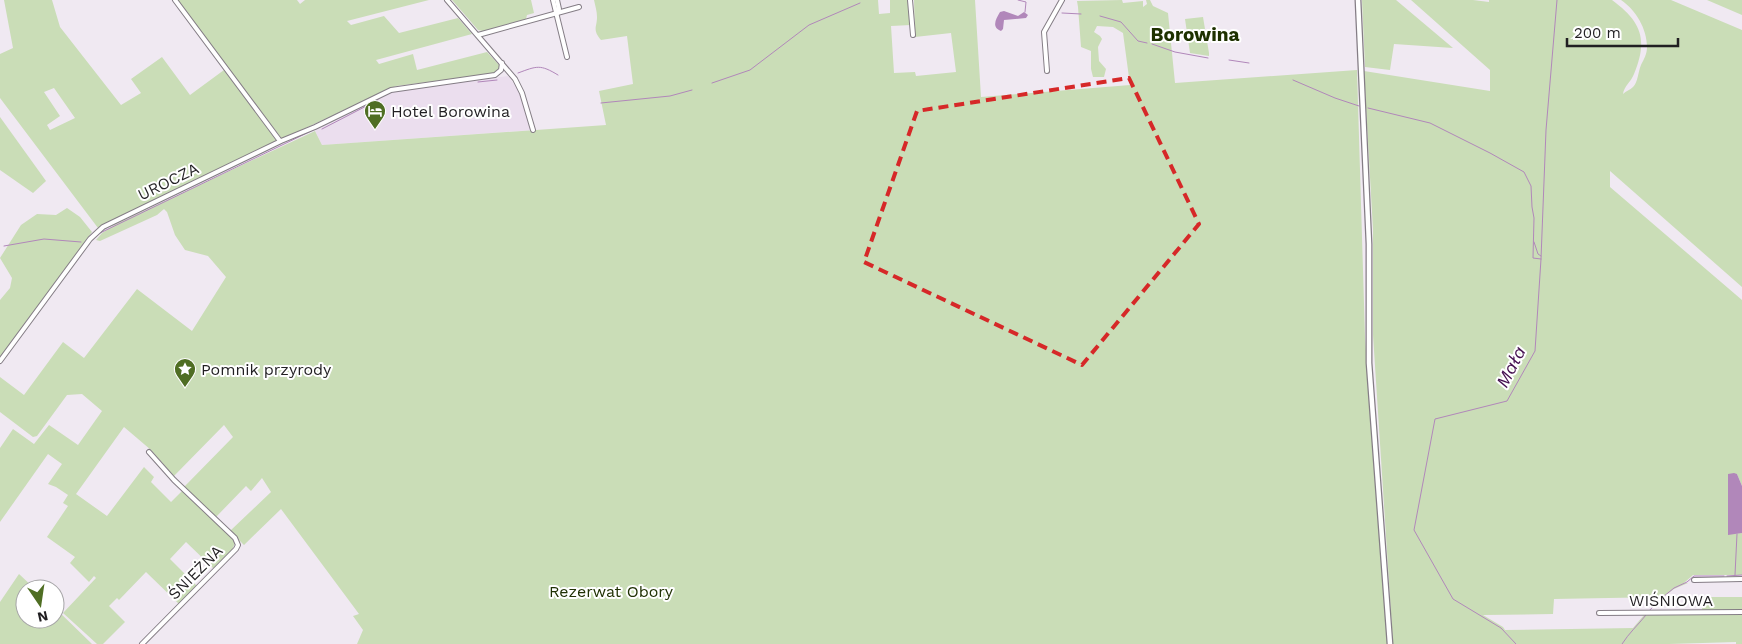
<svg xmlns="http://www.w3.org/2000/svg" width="1742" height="644" viewBox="0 0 1742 644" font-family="'Work Sans',sans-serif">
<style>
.built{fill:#ebdeee}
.green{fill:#caddb7;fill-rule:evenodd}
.water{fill:#b187ba}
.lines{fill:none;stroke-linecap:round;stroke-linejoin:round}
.stream{stroke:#b187ba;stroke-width:1}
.minor-casing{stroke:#847d85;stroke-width:6}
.tertiary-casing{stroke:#847d85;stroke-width:7}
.minor{stroke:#fff;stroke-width:4}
.tertiary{stroke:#fff;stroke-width:4.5}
.marked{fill:none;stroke:#d62828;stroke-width:4;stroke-dasharray:10 6;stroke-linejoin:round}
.labels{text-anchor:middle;stroke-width:4;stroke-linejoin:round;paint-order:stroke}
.poi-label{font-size:16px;fill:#211f22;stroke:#fff;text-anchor:start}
.street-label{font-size:16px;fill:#211f22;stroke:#fff}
.park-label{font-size:16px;fill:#203104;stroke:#fff}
.water-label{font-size:18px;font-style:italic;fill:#440f4f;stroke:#fff}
.quarter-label{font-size:19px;font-weight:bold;fill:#1e3100;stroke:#fff}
</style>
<rect width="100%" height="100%" fill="#f0e9f2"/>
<path class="built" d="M 508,76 L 520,92 L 532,130 L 322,145 L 315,131 L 393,91 Z"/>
<g class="green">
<path d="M 4,0 L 52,0 L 60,27 L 121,105 L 141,93 L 131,79 L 162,57 L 190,95 L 224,70 L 277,141 L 98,228 L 0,98 L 0,54 L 13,48 ZM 54,88 L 75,118 L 50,130 L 47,125 L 60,116 L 44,92 Z"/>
<path d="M 177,0 L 297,0 L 300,4 L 305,0 L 429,0 L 347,21 L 351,25 L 384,16 L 399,33 L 458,18 L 472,34 L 376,60 L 379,64 L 413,54 L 417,70 L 487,52 L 500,66 L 500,70 L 492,74 L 396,86 L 282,139 Z"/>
<path d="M 452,0 L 531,0 L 534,13 L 527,15 L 526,19 L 483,31 L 478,30 Z"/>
<path d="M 594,0 L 878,0 L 879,14 L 890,13 L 890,0 L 909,0 L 911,25 L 891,26 L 894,73 L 915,72 L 916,76 L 956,72 L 951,33 L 915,37 L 914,0 L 975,0 L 981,97 L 1130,85 L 1123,33 L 1113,27 L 1097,26 L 1094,32 L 1100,36 L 1102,39 L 1098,47 L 1099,61 L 1106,69 L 1104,77 L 1093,77 L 1091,69 L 1091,51 L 1081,47 L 1078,7 L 1077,1 L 1122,0 L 1123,3 L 1143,1 L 1143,7 L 1147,4 L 1146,0 L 1150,0 L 1153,6 L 1168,13 L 1175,83 L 1357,70 L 1365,337 L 1388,644 L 357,644 L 363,630 L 353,616 L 359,614 L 281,509 L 244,545 L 230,531 L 271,492 L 262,478 L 251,491 L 246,486 L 216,517 L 185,488 L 185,486 L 233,437 L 224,425 L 174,476 L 151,450 L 124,427 L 76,494 L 107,516 L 144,467 L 154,477 L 151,482 L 171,502 L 183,490 L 234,540 L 235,543 L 232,550 L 214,569 L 186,542 L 170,559 L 197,586 L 179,604 L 146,572 L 119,600 L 117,598 L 109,606 L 125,622 L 103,644 L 97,644 L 63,613 L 96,578 L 94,576 L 89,582 L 70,563 L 75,557 L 47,537 L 68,506 L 63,503 L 68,495 L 56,487 L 48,484 L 62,464 L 48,454 L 0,522 L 0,448 L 13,429 L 34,444 L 49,425 L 78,445 L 102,411 L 82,394 L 67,395 L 37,436 L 33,437 L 0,412 L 0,377 L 24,395 L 63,342 L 84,358 L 137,289 L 192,331 L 226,277 L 208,256 L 185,250 L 175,235 L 167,212 L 164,209 L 157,215 L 100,241 L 96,240 L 102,233 L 116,224 L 315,131 L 322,145 L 606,125 L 599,91 L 633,84 L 627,36 L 601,40 C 592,29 597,28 597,17 C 597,11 595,5 594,0 Z"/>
<path d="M 1362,0 L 1396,0 L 1453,48 L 1394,44 L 1390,70 L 1365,67 Z"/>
<path d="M 1411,0 L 1473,0 L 1489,2 L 1489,0 L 1612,0 C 1642,22 1648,40 1634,74 C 1631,82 1624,86 1623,94 C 1626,91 1630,90 1633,87 C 1638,82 1638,72 1641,65 C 1644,59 1647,54 1647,47 C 1647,29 1636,10 1621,0 L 1671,0 L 1742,30 L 1742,287 L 1610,171 L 1610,187 L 1742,300 L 1742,486 L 1737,474 L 1728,475 L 1728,534 L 1742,533 L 1742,575 L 1693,575 L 1684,583 L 1688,583 L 1674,589 L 1663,597 L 1554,599 L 1553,614 L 1483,615 L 1503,627 L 1505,630 L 1633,628 L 1644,615 L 1742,614 L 1742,644 L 1736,644 L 1736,642 L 1669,644 L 1393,644 L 1373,335 L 1373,230 L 1364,71 L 1490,91 L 1490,70 Z"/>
<path d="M 1707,0 L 1742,0 L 1742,15 Z"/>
<path d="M 1203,17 L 1209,53 L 1209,56 L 1190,53 L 1185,19 Z"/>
<path d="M 0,117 L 46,181 L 33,193 L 0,170 Z"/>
<path d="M 67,208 L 80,217 L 92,232 L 0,357 L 0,300 L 10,288 L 12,278 L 0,258 L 21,225 L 37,214 L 56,215 Z"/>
<path d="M 19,574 L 35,589 L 25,589 L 25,619 L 55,619 L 55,608 L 92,644 L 0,644 L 0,602 Z"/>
<path d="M 1703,597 L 1742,597 L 1742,610 L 1702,610 Z"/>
</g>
<g class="water">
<path d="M 1004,11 L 1018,16 L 1024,12 L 1028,15 L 1026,18 L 1004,20 L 1003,29 L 1001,31 C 991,27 996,19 1000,12 Z"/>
<path d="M 1734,473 L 1737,474 L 1742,486 L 1742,533 L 1728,535 L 1728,474 Z"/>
</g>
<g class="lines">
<g class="stream">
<path d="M 1018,0 L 1026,2 L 1025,12"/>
<path d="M 1062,13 L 1081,14"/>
<path d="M 1100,16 L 1121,22 L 1138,41 L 1147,43"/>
<path d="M 1152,44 L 1175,52 L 1208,58"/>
<path d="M 1229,60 L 1249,63"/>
<path d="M 518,73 C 537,66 540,64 558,75"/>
<path d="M 1293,80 L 1335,98 L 1359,106"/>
<path d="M 478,82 L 497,80"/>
<path d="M 712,83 L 750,70 L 809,25 L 860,3"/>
<path d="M 601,103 L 670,96 L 692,90"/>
<path d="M 1368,108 L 1430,123 L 1490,153 L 1524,172 L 1531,186 L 1532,207 L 1534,218 L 1533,258 L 1541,259"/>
<path d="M 322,129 L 378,100"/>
<path d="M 100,233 L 311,131"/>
<path d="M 1534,242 L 1538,254 L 1541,256"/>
<path d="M 4,246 L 44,239 L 81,242"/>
<path d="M 1735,575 L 1737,534"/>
<path d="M 1727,576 L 1742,575"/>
<path d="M 1663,597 L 1674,588 L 1687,582 L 1694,576 L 1724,576"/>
<path d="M 1649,611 L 1662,597"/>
<path d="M 1516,644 L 1501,628 L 1453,599 L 1414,530 L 1435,419 L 1507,401 L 1535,351 L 1541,259 L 1546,130 L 1557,0"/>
<path d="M 1622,644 C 1629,633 1638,625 1646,615"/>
</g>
<g class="minor-casing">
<g id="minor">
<path d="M 175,0 L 280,141"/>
<path d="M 447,0 L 515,79 L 522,93 L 533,130"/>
<path d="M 553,0 L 567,57"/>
<path d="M 910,0 L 913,35"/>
<path d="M 557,13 L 559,9 L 557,0"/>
<path d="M 478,35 L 579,7"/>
<path d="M 1047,71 L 1044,32 L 1062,0"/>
<path d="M 0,361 L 90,239 L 103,227 L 281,141 L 315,127 L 391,90 L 495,75 L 501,70 L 502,63"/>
<path d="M 1694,580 L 1742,579"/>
<path d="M 1599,613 L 1742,612"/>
<path d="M 142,644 L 236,549 L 238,545 L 235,538 L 174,480 L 149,452"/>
</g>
</g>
<g class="tertiary-casing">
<path id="tertiary" d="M 1358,0 L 1369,244 L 1369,363 L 1390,644"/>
</g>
<use href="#minor" class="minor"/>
<use href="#tertiary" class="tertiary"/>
</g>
<path class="marked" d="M 1129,78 L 1199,224 L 1082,365 L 864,262 L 917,111 Z"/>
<defs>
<g id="hotel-pin" transform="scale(1.125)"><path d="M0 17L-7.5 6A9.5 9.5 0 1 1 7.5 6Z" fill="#4f6e23" stroke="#fff"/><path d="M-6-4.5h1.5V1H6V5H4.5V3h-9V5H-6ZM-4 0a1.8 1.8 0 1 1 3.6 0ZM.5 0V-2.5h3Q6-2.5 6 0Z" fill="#fff"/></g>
<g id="sight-pin" transform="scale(1.125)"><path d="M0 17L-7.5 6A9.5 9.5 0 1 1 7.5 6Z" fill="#4f6e23" stroke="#fff"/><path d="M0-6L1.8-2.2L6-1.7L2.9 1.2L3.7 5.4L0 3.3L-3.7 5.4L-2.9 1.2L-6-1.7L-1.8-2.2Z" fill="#fff"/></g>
</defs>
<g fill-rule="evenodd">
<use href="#hotel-pin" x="375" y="111"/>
<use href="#sight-pin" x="185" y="369"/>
</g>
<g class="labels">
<g class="poi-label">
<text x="391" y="117">Hotel Borowina</text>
<text x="201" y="375">Pomnik przyrody</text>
</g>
<g class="street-label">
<text transform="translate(168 181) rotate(-26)" y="6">UROCZA</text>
<text transform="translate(195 572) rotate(-45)" y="6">ŚNIEŻNA</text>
<text x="1671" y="606">WIŚNIOWA</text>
</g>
<g class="park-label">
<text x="611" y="597">Rezerwat Obory</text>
</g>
<g class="water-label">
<text transform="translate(1511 367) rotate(-63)" y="6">Mała</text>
</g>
<g class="quarter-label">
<text x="1195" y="41">Borowina</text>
</g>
</g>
<g transform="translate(40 604) rotate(167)"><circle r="24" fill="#ffffff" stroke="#a6a5a7"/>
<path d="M0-4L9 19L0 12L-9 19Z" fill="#4f6e23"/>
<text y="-8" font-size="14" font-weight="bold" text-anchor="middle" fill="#211f22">N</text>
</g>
<path d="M1567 38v8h111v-8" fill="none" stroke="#211f22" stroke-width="2.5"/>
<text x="1574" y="38" font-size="15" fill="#211f22" stroke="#ffffff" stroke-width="4" paint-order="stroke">200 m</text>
</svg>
